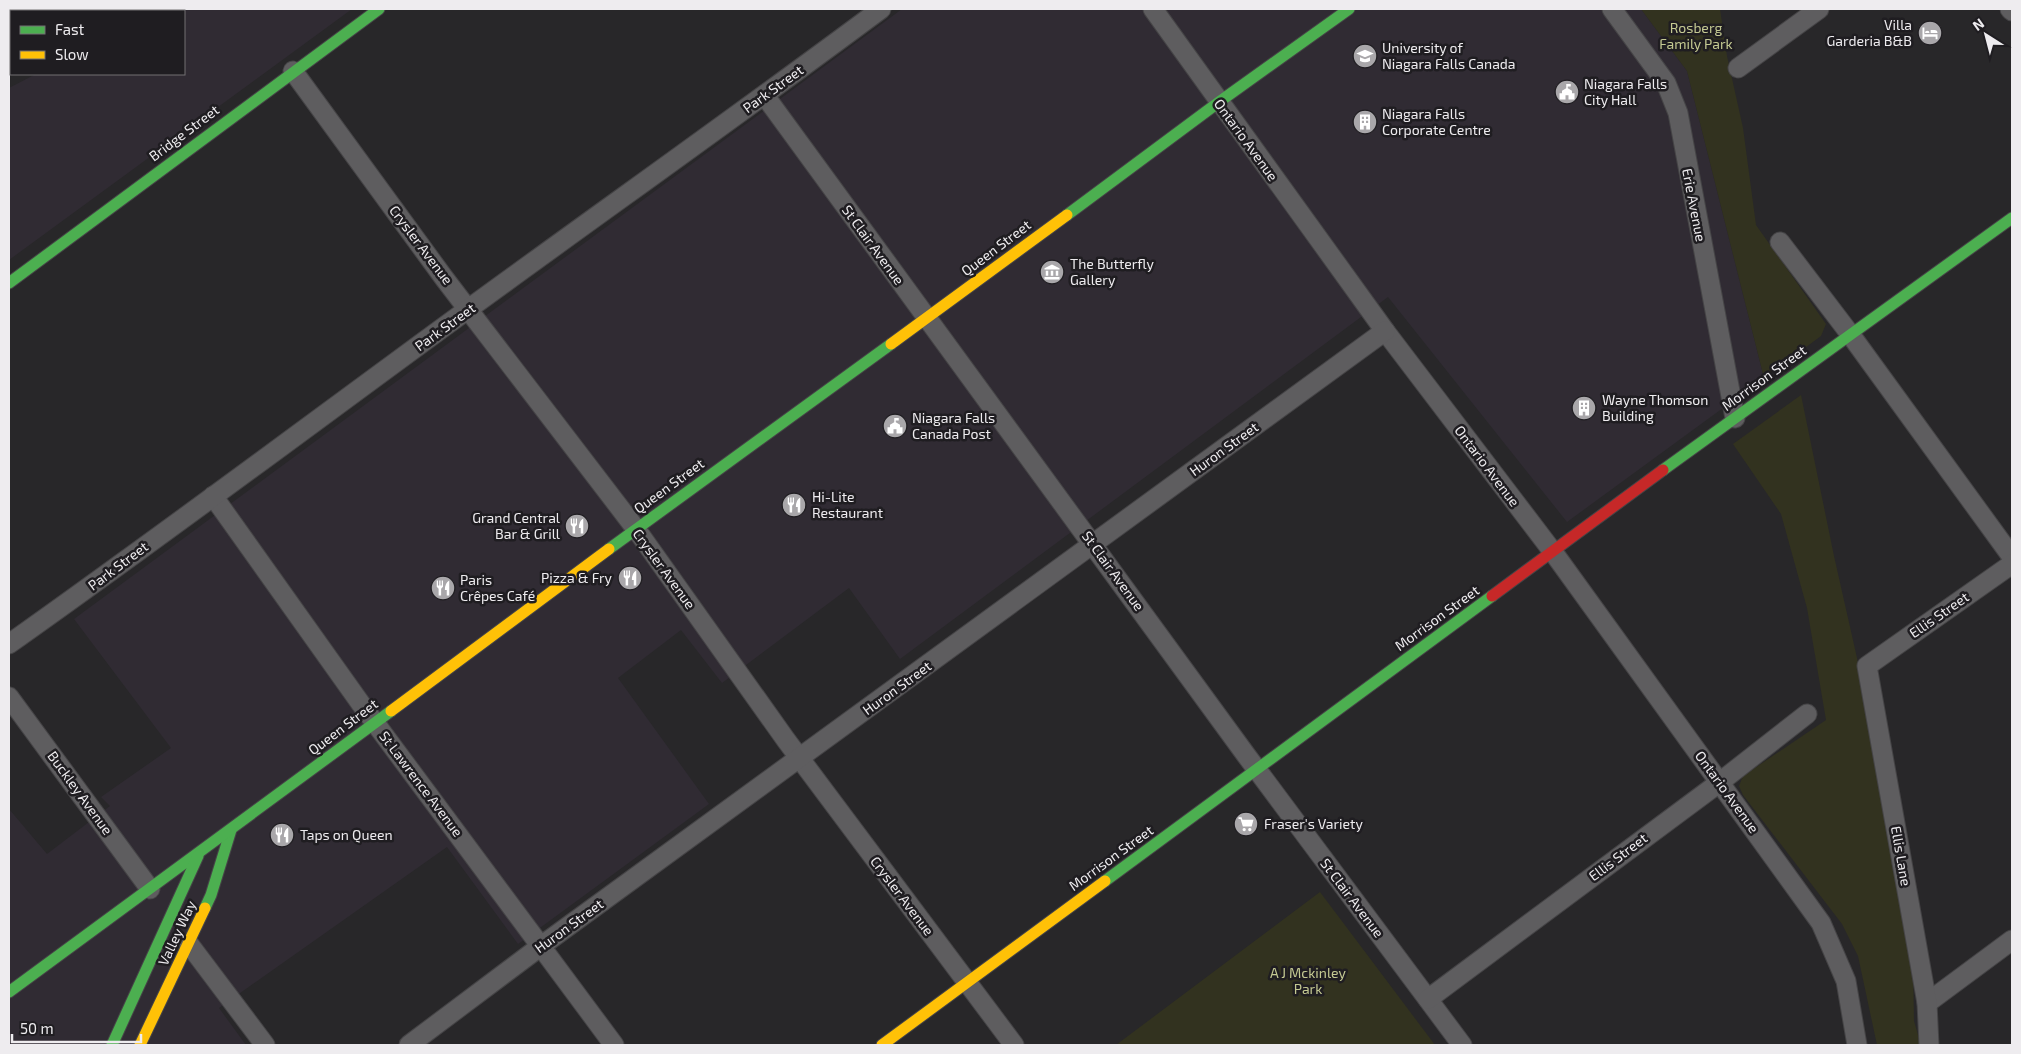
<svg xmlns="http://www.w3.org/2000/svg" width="2021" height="1054" viewBox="0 0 2021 1054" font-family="'Exo 2',sans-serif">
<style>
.built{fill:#302b33}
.green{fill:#32321f}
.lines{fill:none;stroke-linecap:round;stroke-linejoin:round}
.street-casing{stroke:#454446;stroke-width:21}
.fast-casing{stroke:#454446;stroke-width:13}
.slow-casing{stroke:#454446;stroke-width:13}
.jam-casing{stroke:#454446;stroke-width:13}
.street{stroke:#5e5d5f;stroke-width:19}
.fast{stroke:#4caf50;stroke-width:11}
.slow{stroke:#ffc107;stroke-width:11}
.jam{stroke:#c62828;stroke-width:11}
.rail{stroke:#646364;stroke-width:4;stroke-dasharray:9 9;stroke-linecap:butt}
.labels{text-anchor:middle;stroke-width:5;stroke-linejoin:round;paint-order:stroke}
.poi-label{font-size:14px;fill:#eeecef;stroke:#1f1d21;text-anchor:start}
.park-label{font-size:14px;fill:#c4c992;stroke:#1f1d21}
.street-label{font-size:14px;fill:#eeecef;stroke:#1f1d21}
</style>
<rect width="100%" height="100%" fill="#282729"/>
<g class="built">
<path d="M 165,9 L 352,9 L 9,260 L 9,88 L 36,74 L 184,74 L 184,11 L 160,11 Z"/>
<path d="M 902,9 L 1641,9 L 1687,71 L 1764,378 L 1567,522 L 1388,297 L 900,659 L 849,588 L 722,683 L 681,630 L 618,678 L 709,804 L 518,944 L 447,847 L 219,1008 L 246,1045 L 9,1045 L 9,809 L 47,854 L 110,806 L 101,797 L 171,748 L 74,619 Z"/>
</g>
<g class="green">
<path d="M 1641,9 L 1720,9 L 1727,56 L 1743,128 L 1756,225 L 1826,324 L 1821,336 L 1764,378 L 1687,71 Z"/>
<path d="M 1801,395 L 1834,556 L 1857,658 L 1913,967 L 1914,1021 L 1921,1045 L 1877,1045 L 1858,956 L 1842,924 L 1743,795 L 1739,786 L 1743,776 L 1826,720 L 1807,608 L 1781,514 L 1733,444 Z"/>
<path d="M 1320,892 L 1435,1045 L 1116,1045 Z"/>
</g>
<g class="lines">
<g class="street-casing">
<g id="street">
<path d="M 1153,9 L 1385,331 L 1553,552 L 1821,923 L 1846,981 L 1857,1045"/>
<path d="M 1612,9 L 1666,83 L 1678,113 L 1735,418"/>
<path d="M 2010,9 L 2012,11"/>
<path d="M 1738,68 L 1819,9"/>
<path d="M 293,71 L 444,278 L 636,529 L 786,740 L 1014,1045"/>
<path d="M 765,96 L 1246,755 L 1462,1045"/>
<path d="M 1780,242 L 1850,334 L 2012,557"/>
<path d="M 213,496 L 361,704 L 614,1045"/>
<path d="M 9,644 C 159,538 307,427 456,318 C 597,215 740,114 881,9"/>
<path d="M 9,697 L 150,889"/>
<path d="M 189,944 L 265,1045"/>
<path d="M 1428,999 L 1720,782 L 1807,714"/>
<path d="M 1927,1003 L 2012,940"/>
<path d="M 409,1045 L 541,946 L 1385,331"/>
<path d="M 1929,1045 L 1927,1003 L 1867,666 L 2012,564"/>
</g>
</g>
<g class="fast-casing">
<g id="fast">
<path d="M 1067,215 L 1219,102 L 1349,9"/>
<path d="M 9,283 L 379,9"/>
<path d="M 1663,470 L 2012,218"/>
<path d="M 609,549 L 891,344"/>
<path d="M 1105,881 L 1492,596"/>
<path d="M 205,908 L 211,895 L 231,830"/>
<path d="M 9,992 L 391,711"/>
<path d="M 112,1045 L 198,856"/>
</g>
</g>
<g class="slow-casing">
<g id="slow">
<path d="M 891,344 L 1067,215"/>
<path d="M 391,711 L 609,549"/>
<path d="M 140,1045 L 205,908"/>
<path d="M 882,1045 L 1105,881"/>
</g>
</g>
<g class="jam-casing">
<path id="jam" d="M 1492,596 L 1663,470"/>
</g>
<use href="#street" class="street"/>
<use href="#fast" class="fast"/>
<use href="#slow" class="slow"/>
<use href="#jam" class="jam"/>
<g class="rail">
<path d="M 100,11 L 106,9"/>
<path d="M 9,45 L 11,44"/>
</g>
</g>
<defs>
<g id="hotel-disc" transform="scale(1.25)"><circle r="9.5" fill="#a9a7aa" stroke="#1f1d21"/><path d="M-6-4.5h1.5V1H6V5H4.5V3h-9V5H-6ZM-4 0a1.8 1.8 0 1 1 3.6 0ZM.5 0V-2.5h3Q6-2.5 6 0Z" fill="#fff"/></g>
<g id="university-disc" transform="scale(1.25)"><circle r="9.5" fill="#a9a7aa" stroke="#1f1d21"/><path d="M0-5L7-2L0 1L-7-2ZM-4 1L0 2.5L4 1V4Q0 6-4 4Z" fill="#fff"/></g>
<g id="civic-disc" transform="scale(1.25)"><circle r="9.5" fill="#a9a7aa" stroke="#1f1d21"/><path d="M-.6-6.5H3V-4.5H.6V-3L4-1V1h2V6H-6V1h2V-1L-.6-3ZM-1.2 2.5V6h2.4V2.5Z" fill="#fff"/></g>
<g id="building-disc" transform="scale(1.25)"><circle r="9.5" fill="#a9a7aa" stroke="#1f1d21"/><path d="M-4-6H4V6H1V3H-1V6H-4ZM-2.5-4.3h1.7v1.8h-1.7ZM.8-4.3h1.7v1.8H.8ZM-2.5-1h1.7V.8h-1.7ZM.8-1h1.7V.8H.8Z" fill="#fff"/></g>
<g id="museum-disc" transform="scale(1.25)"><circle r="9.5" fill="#a9a7aa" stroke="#1f1d21"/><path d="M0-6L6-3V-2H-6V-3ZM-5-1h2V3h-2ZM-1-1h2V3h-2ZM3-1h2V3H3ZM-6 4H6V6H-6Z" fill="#fff"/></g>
<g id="restaurant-disc" transform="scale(1.25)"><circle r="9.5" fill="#a9a7aa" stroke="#1f1d21"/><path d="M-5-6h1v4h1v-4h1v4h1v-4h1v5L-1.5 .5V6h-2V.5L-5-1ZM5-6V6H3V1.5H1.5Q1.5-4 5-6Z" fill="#fff"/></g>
<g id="supermarket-disc" transform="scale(1.25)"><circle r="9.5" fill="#a9a7aa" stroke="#1f1d21"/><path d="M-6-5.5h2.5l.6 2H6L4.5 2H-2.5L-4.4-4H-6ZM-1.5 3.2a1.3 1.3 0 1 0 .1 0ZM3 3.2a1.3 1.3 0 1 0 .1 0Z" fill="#fff"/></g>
</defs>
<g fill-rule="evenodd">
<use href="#hotel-disc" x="1930" y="33"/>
<use href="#university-disc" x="1365" y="56"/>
<use href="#civic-disc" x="1567" y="92"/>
<use href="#building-disc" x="1365" y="122"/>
<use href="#museum-disc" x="1052" y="272"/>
<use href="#building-disc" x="1584" y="408"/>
<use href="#civic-disc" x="895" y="426"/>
<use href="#restaurant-disc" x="794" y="505"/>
<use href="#restaurant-disc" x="577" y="526"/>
<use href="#restaurant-disc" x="630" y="578"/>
<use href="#restaurant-disc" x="443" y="588"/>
<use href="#supermarket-disc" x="1246" y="824"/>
<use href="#restaurant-disc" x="282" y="835"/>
</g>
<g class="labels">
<g class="poi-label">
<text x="1912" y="30" text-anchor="end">Villa<tspan x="1912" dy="16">Garderia B&amp;B</tspan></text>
<text x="1382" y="53">University of<tspan x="1382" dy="16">Niagara Falls Canada</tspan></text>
<text x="1584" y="89">Niagara Falls<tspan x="1584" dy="16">City Hall</tspan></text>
<text x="1382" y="119">Niagara Falls<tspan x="1382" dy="16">Corporate Centre</tspan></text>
<text x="1070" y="269">The Butterfly<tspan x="1070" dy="16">Gallery</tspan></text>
<text x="1602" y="405">Wayne Thomson<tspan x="1602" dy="16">Building</tspan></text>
<text x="912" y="423">Niagara Falls<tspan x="912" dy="16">Canada Post</tspan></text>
<text x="812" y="502">Hi-Lite<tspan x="812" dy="16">Restaurant</tspan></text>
<text x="560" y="523" text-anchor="end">Grand Central<tspan x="560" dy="16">Bar &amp; Grill</tspan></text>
<text x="612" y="583" text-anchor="end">Pizza &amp; Fry</text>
<text x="460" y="585">Paris<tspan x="460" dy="16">Crêpes Café</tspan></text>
<text x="1264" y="829">Fraser's Variety</text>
<text x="300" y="840">Taps on Queen</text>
</g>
<g class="park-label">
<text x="1696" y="33">Rosberg<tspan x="1696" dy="16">Family Park</tspan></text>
<text x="1308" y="978">A J Mckinley<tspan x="1308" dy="16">Park</tspan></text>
</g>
<g class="street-label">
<text transform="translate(773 89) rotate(-36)" y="5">Park Street</text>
<text transform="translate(184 133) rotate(-37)" y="5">Bridge Street</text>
<text transform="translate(1246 140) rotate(54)" y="5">Ontario Avenue</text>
<text transform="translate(1694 205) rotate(79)" y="5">Erie Avenue</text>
<text transform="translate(421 245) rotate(53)" y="5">Crysler Avenue</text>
<text transform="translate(873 245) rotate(54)" y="5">St Clair Avenue</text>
<text transform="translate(996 248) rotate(-37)" y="5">Queen Street</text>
<text transform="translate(445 327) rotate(-36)" y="5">Park Street</text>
<text transform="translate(1764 378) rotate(-36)" y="5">Morrison Street</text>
<text transform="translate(1224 449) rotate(-36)" y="5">Huron Street</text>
<text transform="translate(1487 466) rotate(53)" y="5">Ontario Avenue</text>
<text transform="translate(669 486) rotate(-36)" y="5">Queen Street</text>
<text transform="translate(118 566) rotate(-37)" y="5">Park Street</text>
<text transform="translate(664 569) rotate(54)" y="5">Crysler Avenue</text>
<text transform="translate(1113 571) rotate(54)" y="5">St Clair Avenue</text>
<text transform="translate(1939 615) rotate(-35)" y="5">Ellis Street</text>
<text transform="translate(1437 618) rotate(-36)" y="5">Morrison Street</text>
<text transform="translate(897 688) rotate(-36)" y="5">Huron Street</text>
<text transform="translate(343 727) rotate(-37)" y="5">Queen Street</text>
<text transform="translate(421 784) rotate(53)" y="5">St Lawrence Avenue</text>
<text transform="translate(1727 792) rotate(54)" y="5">Ontario Avenue</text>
<text transform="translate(80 793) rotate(54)" y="5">Buckley Avenue</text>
<text transform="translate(1901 856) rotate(80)" y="5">Ellis Lane</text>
<text transform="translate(1618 857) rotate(-37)" y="5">Ellis Street</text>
<text transform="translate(1111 858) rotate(-36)" y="5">Morrison Street</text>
<text transform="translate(902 896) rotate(53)" y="5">Crysler Avenue</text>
<text transform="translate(1352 898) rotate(53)" y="5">St Clair Avenue</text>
<text transform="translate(569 926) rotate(-36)" y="5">Huron Street</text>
<text transform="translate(177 933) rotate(-65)" y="5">Valley Way</text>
</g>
</g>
<rect width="2021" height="1054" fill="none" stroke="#eeecef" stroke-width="20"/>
<rect x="10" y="10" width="175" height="65" fill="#1f1d21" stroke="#727073"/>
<rect x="20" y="26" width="25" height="8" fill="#4caf50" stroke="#727073"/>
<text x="55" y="35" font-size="15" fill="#eeecef">Fast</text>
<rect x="20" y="51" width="25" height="8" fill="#ffc107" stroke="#727073"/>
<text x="55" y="60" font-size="15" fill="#eeecef">Slow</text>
<g transform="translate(1986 35) rotate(324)" stroke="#1f1d21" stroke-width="4" paint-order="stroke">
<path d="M0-4L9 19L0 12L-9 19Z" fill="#eeecef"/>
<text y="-8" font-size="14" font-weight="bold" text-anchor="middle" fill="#eeecef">N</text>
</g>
<path d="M12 1034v8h129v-8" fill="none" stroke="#eeecef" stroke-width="2.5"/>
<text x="20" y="1034" font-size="15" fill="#eeecef" stroke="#1f1d21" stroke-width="4" paint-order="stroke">50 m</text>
</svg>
